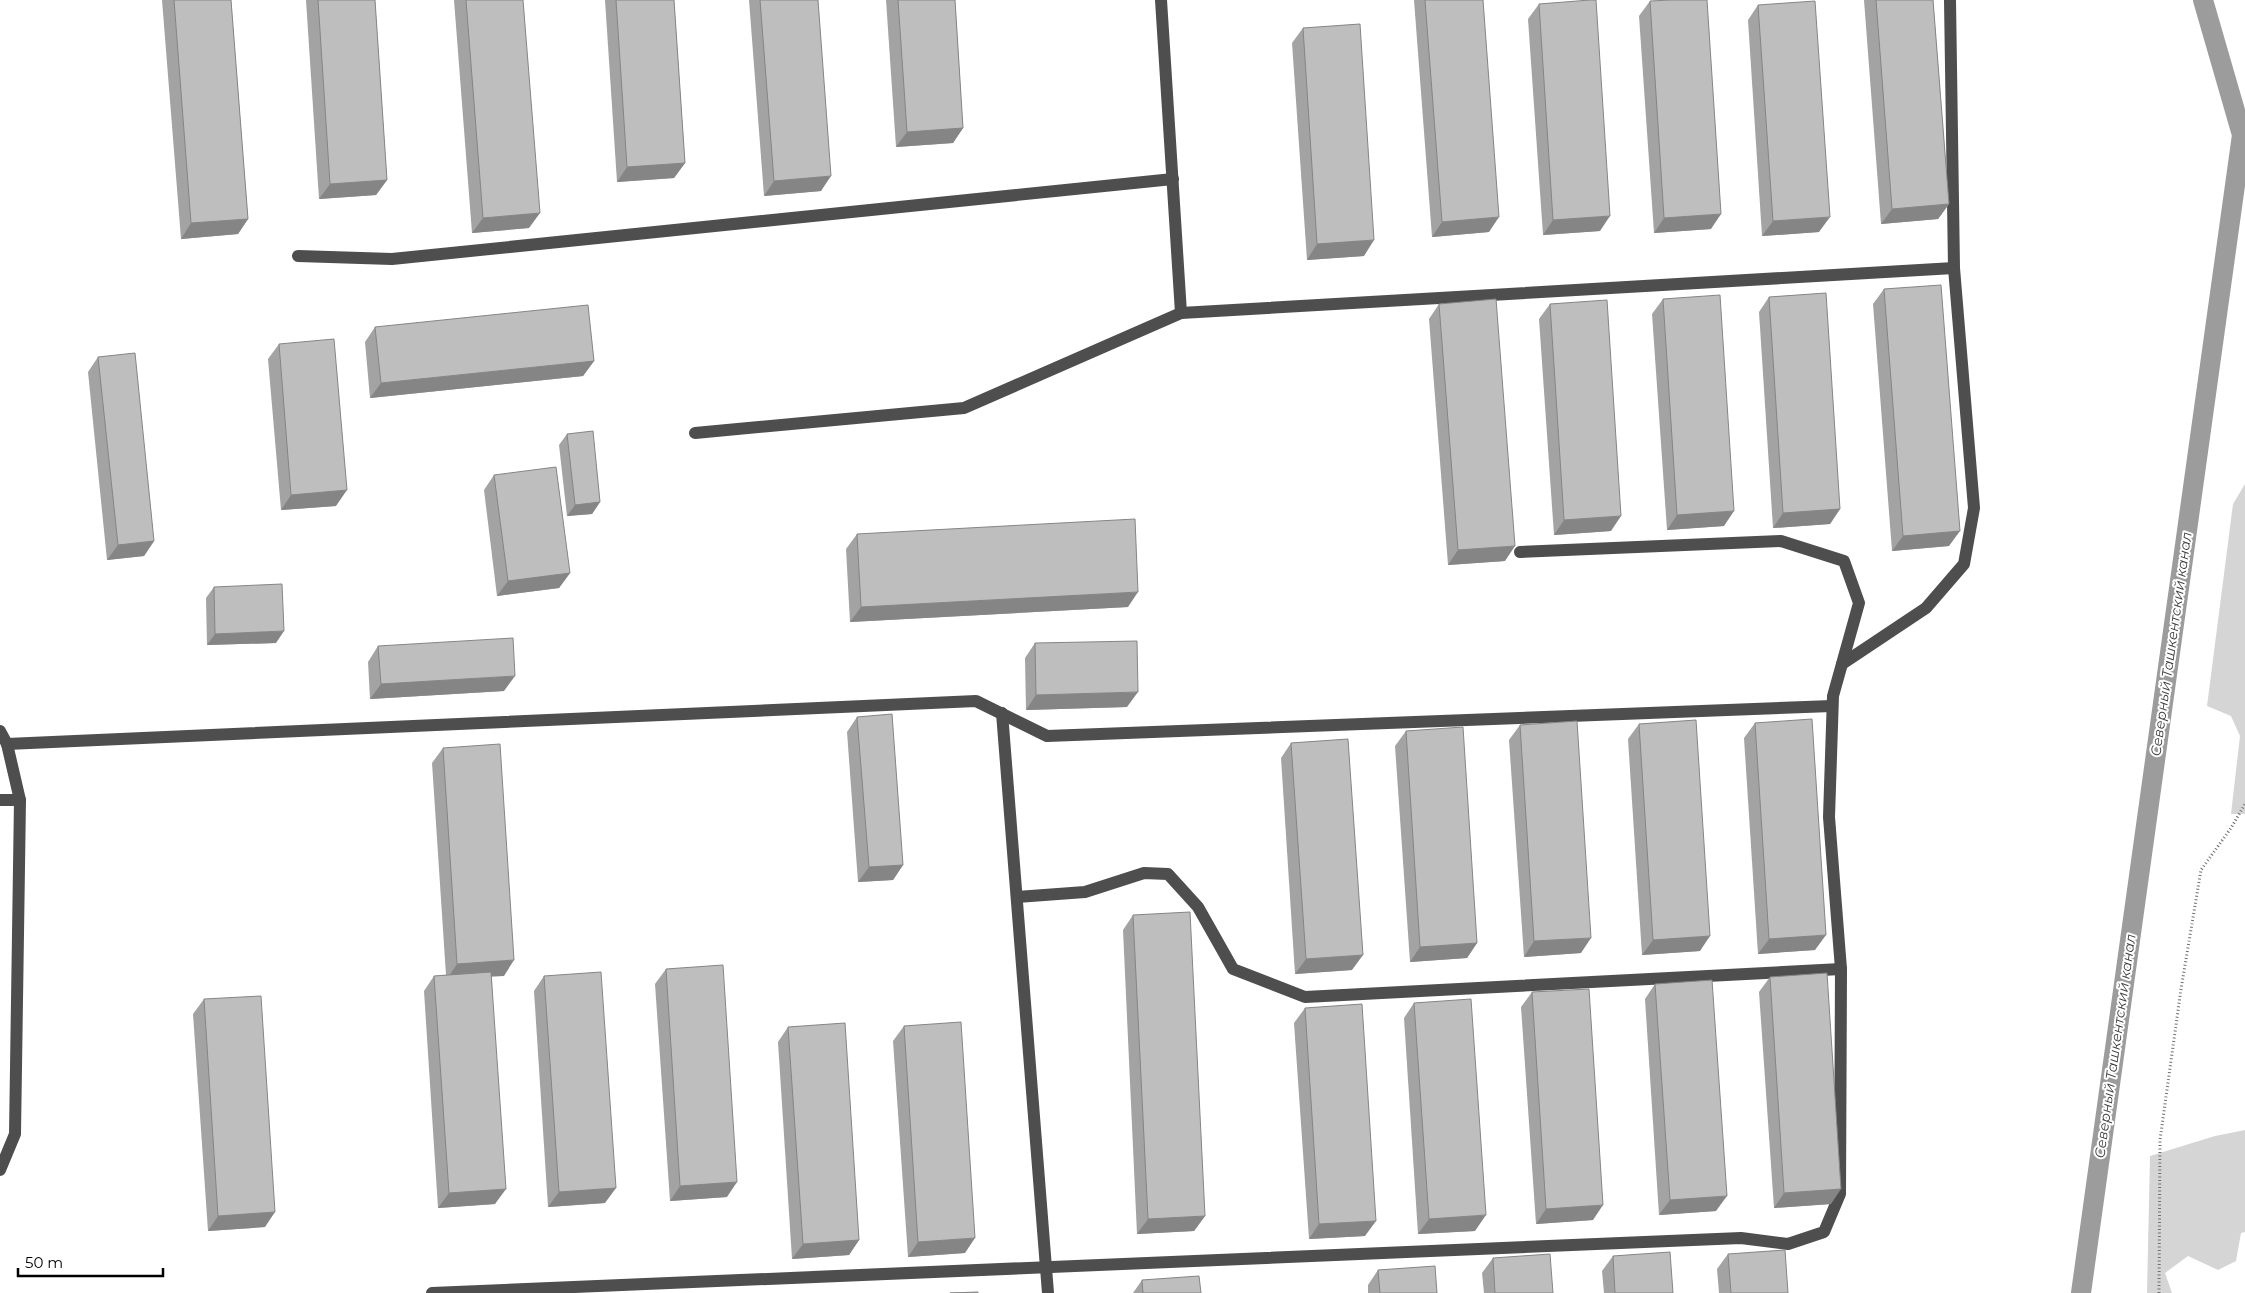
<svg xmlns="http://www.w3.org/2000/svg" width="2245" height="1293" viewBox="0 0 2245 1293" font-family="Montserrat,sans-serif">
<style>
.green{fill:#d5d5d5}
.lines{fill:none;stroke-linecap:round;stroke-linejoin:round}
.canal{stroke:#9c9c9c;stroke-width:20}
.path{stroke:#707070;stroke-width:3;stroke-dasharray:1 2.5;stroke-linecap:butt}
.minor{stroke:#4e4e4e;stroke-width:12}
.wall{fill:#a3a3a3}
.shaded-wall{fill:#858585}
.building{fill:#bebebe;stroke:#858585}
.labels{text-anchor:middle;stroke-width:4;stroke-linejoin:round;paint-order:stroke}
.water-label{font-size:14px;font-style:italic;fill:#3d3d3d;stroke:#fff}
</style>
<rect width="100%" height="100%" fill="#fff"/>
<g class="green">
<path d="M 2245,484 L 2245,814 L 2231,814 L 2240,736 L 2231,716 L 2207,706 L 2233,504 Z"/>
<path d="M 2245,1130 L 2245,1232 L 2241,1233 L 2236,1261 L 2218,1270 L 2188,1256 L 2165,1273 L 2172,1293 L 2147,1293 L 2150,1156 L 2215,1136 Z"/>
</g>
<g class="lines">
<path class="canal" d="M 2081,1293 L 2242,135 L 2203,0"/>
<path class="path" d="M 2159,1293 L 2160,1140 L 2181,989 L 2201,870 L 2231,828 L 2245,804"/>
<g class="minor">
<path d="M 1161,0 L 1181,313"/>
<path d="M 298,256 L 392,259 L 1173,179"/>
<path d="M 695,433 L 964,408 L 1181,313 L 1954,268"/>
<path d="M 1842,664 L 1926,608 L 1964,564 L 1974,508 L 1954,268 L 1950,0"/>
<path d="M 1002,713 L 1048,1293"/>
<path d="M 0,731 L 7,744 L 20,800 L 15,1134 L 0,1170"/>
<path d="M 7,744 L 976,701 L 1047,736 L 1832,706"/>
<path d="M 0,800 L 20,800"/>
<path d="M 1017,897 L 1085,892 L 1144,873 L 1168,874 L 1198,907 L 1233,969 L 1305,997 L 1841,969"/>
<path d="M 432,1293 L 1741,1238 L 1788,1244 L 1824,1232 L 1840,1194 L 1841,969 L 1829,817 L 1833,696 L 1859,603 L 1844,561 L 1781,541 L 1520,552"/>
</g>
</g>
<g class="wall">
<path d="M 162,0 L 231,0 L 248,219 L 238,234 L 181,239 Z"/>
<path d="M 306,0 L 375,0 L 387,180 L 376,195 L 319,199 Z"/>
<path d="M 454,0 L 523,0 L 529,228 L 472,233 Z"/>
<path d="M 605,0 L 674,0 L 685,163 L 674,178 L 617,182 Z"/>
<path d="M 749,0 L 818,0 L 821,191 L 764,196 Z"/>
<path d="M 886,0 L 955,0 L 963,128 L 953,143 L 896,147 Z"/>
<path d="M 1414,0 L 1483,0 L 1489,232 L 1432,237 Z"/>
<path d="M 1864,0 L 1933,0 L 1949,204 L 1938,219 L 1881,224 Z"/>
<path d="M 1650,1 L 1711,229 L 1654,233 L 1639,16 Z"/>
<path d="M 1539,4 L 1600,231 L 1543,235 L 1528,19 Z"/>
<path d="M 1758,5 L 1819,232 L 1762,236 L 1748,20 Z"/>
<path d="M 1303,28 L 1364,256 L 1307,260 L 1292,43 Z"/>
<path d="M 1884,289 L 1949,546 L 1892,551 L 1873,304 Z"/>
<path d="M 1769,297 L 1840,509 L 1830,524 L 1773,528 L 1759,312 Z"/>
<path d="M 1663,299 L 1724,526 L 1667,530 L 1652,314 Z"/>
<path d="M 1439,304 L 1505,561 L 1448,565 L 1429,319 Z"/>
<path d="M 1550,304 L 1611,531 L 1554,535 L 1539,319 Z"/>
<path d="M 375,327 L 594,361 L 583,376 L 370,398 L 365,342 Z"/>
<path d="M 279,344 L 336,506 L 281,510 L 268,359 Z"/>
<path d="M 98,357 L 154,541 L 144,556 L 107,560 L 88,372 Z"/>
<path d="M 567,434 L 600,502 L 592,514 L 567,516 L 559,445 Z"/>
<path d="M 494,475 L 570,573 L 559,588 L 497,596 L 484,490 Z"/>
<path d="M 857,534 L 1128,607 L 850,622 L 846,549 Z"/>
<path d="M 214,587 L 276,643 L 207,645 L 206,598 Z"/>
<path d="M 1035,643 L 1127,707 L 1026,710 L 1025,658 Z"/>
<path d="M 378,646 L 504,691 L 370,699 L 368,662 Z"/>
<path d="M 857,717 L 903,865 L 893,880 L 858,882 L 847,732 Z"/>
<path d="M 1755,723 L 1815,950 L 1758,954 L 1744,738 Z"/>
<path d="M 1639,724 L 1700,951 L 1642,955 L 1628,739 Z"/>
<path d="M 1520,725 L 1581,953 L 1524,957 L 1509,740 Z"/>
<path d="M 1406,731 L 1477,943 L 1467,958 L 1410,962 L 1395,746 Z"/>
<path d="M 1291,743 L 1352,970 L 1295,974 L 1281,758 Z"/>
<path d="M 443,748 L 504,976 L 492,976 L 495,1204 L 438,1208 L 424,991 L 434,976 L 446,975 L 432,763 Z"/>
<path d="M 1133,915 L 1205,1216 L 1194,1231 L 1137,1234 L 1123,930 Z"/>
<path d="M 666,969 L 727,1197 L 670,1201 L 655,984 Z"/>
<path d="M 544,976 L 605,1203 L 548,1207 L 534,991 Z"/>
<path d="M 1770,977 L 1831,1204 L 1774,1208 L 1759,992 Z"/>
<path d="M 1655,984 L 1716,1211 L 1659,1215 L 1645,999 Z"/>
<path d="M 1532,992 L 1593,1220 L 1536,1224 L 1521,1007 Z"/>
<path d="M 204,999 L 265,1227 L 208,1231 L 193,1014 Z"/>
<path d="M 1414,1003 L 1475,1231 L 1418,1234 L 1404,1018 Z"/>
<path d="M 1305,1008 L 1365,1236 L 1309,1239 L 1294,1023 Z"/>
<path d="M 904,1026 L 965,1253 L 908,1257 L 893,1041 Z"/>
<path d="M 788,1027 L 859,1240 L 849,1255 L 792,1259 L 778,1042 Z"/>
<path d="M 1728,1254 L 1788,1293 L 1719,1293 L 1717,1269 Z"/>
<path d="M 1613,1256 L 1673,1293 L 1604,1293 L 1602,1271 Z"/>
<path d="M 1493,1258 L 1553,1293 L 1484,1293 L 1482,1273 Z"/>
<path d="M 1378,1270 L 1437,1293 L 1368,1293 L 1368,1285 Z"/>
<path d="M 1142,1280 L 1201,1293 L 1133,1293 Z"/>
</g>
<g class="shaded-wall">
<path d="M 963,128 L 953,143 L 896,147 L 907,132 Z"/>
<path d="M 685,163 L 674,178 L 617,182 L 627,167 Z"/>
<path d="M 831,176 L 821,191 L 764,196 L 774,181 Z"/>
<path d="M 387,180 L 376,195 L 319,199 L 330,184 Z"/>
<path d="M 1949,204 L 1938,219 L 1881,224 L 1892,209 Z"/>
<path d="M 540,213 L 529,228 L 472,233 L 483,218 Z"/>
<path d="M 1721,214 L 1711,229 L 1654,233 L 1664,218 Z"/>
<path d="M 1610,216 L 1600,231 L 1543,235 L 1553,220 Z"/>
<path d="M 1499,217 L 1489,232 L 1432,237 L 1442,222 Z"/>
<path d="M 1830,217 L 1819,232 L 1762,236 L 1773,221 Z"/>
<path d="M 248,219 L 238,234 L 181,239 L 191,223 Z"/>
<path d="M 1374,240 L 1364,256 L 1307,260 L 1317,244 Z"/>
<path d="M 594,361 L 583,376 L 370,398 L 381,383 Z"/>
<path d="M 347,490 L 336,506 L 281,510 L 291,495 Z"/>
<path d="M 600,502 L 592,514 L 567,516 L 575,505 Z"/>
<path d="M 1840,509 L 1830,524 L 1773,528 L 1783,513 Z"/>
<path d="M 1734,511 L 1724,526 L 1667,530 L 1677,515 Z"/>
<path d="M 1621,516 L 1611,531 L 1554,535 L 1564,520 Z"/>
<path d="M 1960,531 L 1949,546 L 1892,551 L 1903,536 Z"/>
<path d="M 154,541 L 144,556 L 107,560 L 118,545 Z"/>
<path d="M 1515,546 L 1505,561 L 1448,565 L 1458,550 Z"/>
<path d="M 570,573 L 559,588 L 497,596 L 508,581 Z"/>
<path d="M 1138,592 L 1128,607 L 850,622 L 861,607 Z"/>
<path d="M 284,631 L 276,643 L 207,645 L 215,634 Z"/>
<path d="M 515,676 L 504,691 L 370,699 L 381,684 Z"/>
<path d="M 1138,692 L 1127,707 L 1026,710 L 1036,695 Z"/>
<path d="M 903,865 L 893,880 L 858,882 L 869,867 Z"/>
<path d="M 1826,935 L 1815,950 L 1758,954 L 1769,939 Z"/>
<path d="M 1710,936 L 1700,951 L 1642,955 L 1653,940 Z"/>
<path d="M 1591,938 L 1581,953 L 1524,957 L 1534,941 Z"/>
<path d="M 1477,943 L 1467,958 L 1410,962 L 1420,947 Z"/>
<path d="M 1363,955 L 1352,970 L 1295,974 L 1306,959 Z"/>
<path d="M 514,960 L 504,976 L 447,979 L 457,964 Z"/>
<path d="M 737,1182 L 727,1197 L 670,1201 L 680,1186 Z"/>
<path d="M 616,1188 L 605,1203 L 548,1207 L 559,1192 Z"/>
<path d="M 506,1189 L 495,1204 L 438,1208 L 449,1193 Z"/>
<path d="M 1841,1189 L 1831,1204 L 1774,1208 L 1784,1193 Z"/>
<path d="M 1727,1196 L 1716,1211 L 1659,1215 L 1670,1200 Z"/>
<path d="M 1603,1205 L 1593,1220 L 1536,1224 L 1546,1209 Z"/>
<path d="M 275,1212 L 265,1227 L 208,1231 L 218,1216 Z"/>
<path d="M 1486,1215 L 1475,1231 L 1418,1234 L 1429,1219 Z"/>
<path d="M 1205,1216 L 1194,1231 L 1137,1234 L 1148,1219 Z"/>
<path d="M 1376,1221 L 1365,1236 L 1309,1239 L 1319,1224 Z"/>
<path d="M 975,1238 L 965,1253 L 908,1257 L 918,1242 Z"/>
<path d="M 859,1240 L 849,1255 L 792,1259 L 803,1244 Z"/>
</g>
<g class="building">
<path d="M 174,0 L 231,0 L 248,219 L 191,223 Z"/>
<path d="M 318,0 L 375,0 L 387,180 L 330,184 Z"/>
<path d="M 466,0 L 523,0 L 540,213 L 483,218 Z"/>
<path d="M 616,0 L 674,0 L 685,163 L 627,167 Z"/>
<path d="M 760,0 L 818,0 L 831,176 L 774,181 Z"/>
<path d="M 898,0 L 955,0 L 963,128 L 907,132 Z"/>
<path d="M 1425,0 L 1483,0 L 1499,217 L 1442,222 Z"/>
<path d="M 1590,0 L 1596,0 L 1610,216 L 1553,220 L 1539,4 Z"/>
<path d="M 1671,0 L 1707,0 L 1721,214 L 1664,218 L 1650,1 Z"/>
<path d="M 1876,0 L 1933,0 L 1949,204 L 1892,209 Z"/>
<path d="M 1815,1 L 1830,217 L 1773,221 L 1758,5 Z"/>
<path d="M 1360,24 L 1374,240 L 1317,244 L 1303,28 Z"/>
<path d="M 1941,285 L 1960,531 L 1903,536 L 1884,289 Z"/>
<path d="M 1826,293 L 1840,509 L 1783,513 L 1769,297 Z"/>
<path d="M 1720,295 L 1734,511 L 1677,515 L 1663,299 Z"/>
<path d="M 1496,299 L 1515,546 L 1458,550 L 1439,304 Z"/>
<path d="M 1607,300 L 1621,516 L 1564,520 L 1550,304 Z"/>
<path d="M 588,305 L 594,361 L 381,383 L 375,327 Z"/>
<path d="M 334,339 L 347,490 L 291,495 L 279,344 Z"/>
<path d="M 135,353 L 154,541 L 118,545 L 98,357 Z"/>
<path d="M 593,431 L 600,502 L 575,505 L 567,434 Z"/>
<path d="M 556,467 L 570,573 L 508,581 L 494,475 Z"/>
<path d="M 1135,519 L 1138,592 L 861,607 L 857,534 Z"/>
<path d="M 282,584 L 284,631 L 215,634 L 214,587 Z"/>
<path d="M 513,638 L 515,676 L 381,684 L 378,646 Z"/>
<path d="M 1137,641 L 1138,692 L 1036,695 L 1035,643 Z"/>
<path d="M 892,714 L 903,865 L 869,867 L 857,717 Z"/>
<path d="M 1812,719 L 1826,935 L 1769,939 L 1755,723 Z"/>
<path d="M 1696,720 L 1710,936 L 1653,940 L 1639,724 Z"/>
<path d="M 1577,721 L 1591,938 L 1534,941 L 1520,725 Z"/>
<path d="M 1463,727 L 1477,943 L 1420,947 L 1406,731 Z"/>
<path d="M 1348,739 L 1363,955 L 1306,959 L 1291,743 Z"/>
<path d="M 500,744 L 514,960 L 457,964 L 443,748 Z"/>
<path d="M 1190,912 L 1205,1216 L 1148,1219 L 1133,915 Z"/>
<path d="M 723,965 L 737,1182 L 680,1186 L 666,969 Z"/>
<path d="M 491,972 L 506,1189 L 449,1193 L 434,976 Z"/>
<path d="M 601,972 L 616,1188 L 559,1192 L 544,976 Z"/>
<path d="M 1827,973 L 1841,1189 L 1784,1193 L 1770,977 Z"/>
<path d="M 1712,980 L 1727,1196 L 1670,1200 L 1655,984 Z"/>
<path d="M 1589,989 L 1603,1205 L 1546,1209 L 1532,992 Z"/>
<path d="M 261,996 L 275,1212 L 218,1216 L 204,999 Z"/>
<path d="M 1471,999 L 1486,1215 L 1429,1219 L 1414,1003 Z"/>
<path d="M 1362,1004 L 1376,1221 L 1319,1224 L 1305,1008 Z"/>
<path d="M 961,1022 L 975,1238 L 918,1242 L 904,1026 Z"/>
<path d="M 845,1023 L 859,1240 L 803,1244 L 788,1027 Z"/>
<path d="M 1785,1250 L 1788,1293 L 1731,1293 L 1728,1254 Z"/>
<path d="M 1670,1252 L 1673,1293 L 1615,1293 L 1613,1256 Z"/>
<path d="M 1550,1254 L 1553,1293 L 1495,1293 L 1493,1258 Z"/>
<path d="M 1435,1266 L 1437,1293 L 1380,1293 L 1378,1270 Z"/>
<path d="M 1199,1276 L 1201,1293 L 1143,1293 L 1142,1280 Z"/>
<path d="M 978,1292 L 978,1293 L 950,1293 Z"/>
</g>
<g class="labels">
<g class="water-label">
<text transform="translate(2171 644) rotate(-82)" y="5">Северный Ташкентский канал</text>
<text transform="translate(2115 1046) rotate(-82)" y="5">Северный Ташкентский канал</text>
</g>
</g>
<path d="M18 1268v8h145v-8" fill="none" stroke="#000000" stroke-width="2.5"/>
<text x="25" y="1268" font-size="15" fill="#000000" stroke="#ffffff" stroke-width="4" paint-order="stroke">50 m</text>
</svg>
